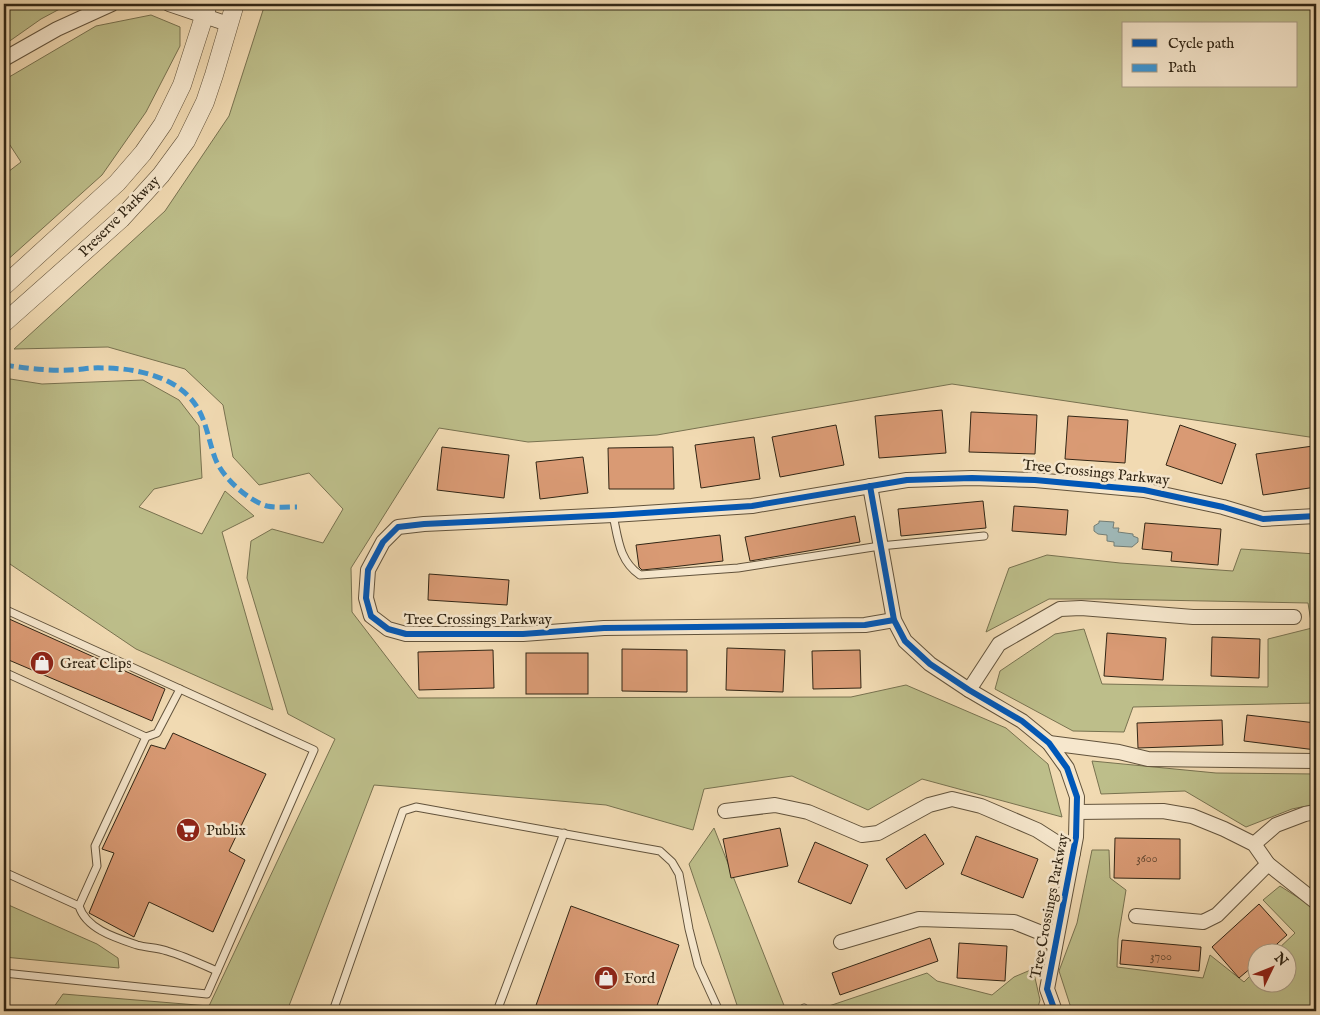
<svg xmlns="http://www.w3.org/2000/svg" width="1320" height="1015" viewBox="0 0 1320 1015" font-family="'IM FELL English',serif">
<style>
.green{fill:#bdbe8a;stroke:#787250;fill-rule:evenodd}
.water{fill:#9fb8b7;stroke:#737e76}
.building{fill:#d99a74;stroke:#322615}
.lines{fill:none;stroke-linecap:round;stroke-linejoin:round}
.service-casing{stroke:#62533c;stroke-width:9}
.minor-casing{stroke:#62533c;stroke-width:16}
.tertiary-casing{stroke:#62533c;stroke-width:19}
.service{stroke:#f6e7cd;stroke-width:7}
.minor{stroke:#f6e7cd;stroke-width:14}
.tertiary{stroke:#f6e7cd;stroke-width:18}
.quiet{stroke:#3d95d3;stroke-width:5;stroke-dasharray:10 5;stroke-linecap:butt}
.cycleway-casing{stroke:#f6e7cd;stroke-width:9}
.cycleway{stroke:#0057b8;stroke-width:6}
.labels{text-anchor:middle;stroke-width:5;stroke-linejoin:round;paint-order:stroke}
.number-label{font-size:12px;fill:#5c432d}
.street-label{font-size:15px;fill:#322615;stroke:#f6e7cd}
.poi-label{font-size:15px;fill:#322615;stroke:#f6e7cd;text-anchor:start}
</style>
<rect width="100%" height="100%" fill="#f1dab2"/>
<filter id="stains"><feTurbulence type="fractalNoise" baseFrequency=".004" numOctaves="4"/><feColorMatrix values="0 0 0 0 .2 0 0 0 0 .09 0 0 0 0 .02 0 0 0 .5 -.17"/></filter>
<radialGradient id="worn" r=".72"><stop offset=".6" stop-color="#630" stop-opacity="0"/><stop offset="1" stop-color="#630" stop-opacity=".3"/></radialGradient>
<g class="green">
<path d="M 4,4 L 69,4 L 41,19 L 4,45 Z"/>
<path d="M 265,4 L 1316,4 L 1316,438 L 952,384 L 657,435 L 528,442 L 439,428 L 351,568 L 352,612 L 418,698 L 851,697 L 906,685 L 1006,728 L 1048,764 L 1062,817 L 922,779 L 868,810 L 792,776 L 704,789 L 693,830 L 606,805 L 374,785 L 287,1011 L 51,1011 L 63,994 L 209,1006 L 335,739 L 288,714 L 247,578 L 251,541 L 272,529 L 323,543 L 343,509 L 309,473 L 259,485 L 233,457 L 223,405 L 185,369 L 108,347 L 14,349 L 165,211 L 229,116 ZM 1124,24 L 1296,24 L 1296,86 L 1124,86 Z"/>
<path d="M 151,15 L 180,27 L 180,46 L 146,112 L 102,175 L 4,263 L 4,175 L 21,162 L 4,136 L 4,80 L 96,26 Z"/>
<path d="M 4,378 L 42,384 L 143,380 L 179,400 L 199,426 L 202,478 L 154,489 L 139,507 L 202,534 L 225,491 L 254,516 L 222,532 L 273,710 L 136,649 L 4,560 L 4,473 L 7,441 L 4,436 Z"/>
<path d="M 1241,549 L 1316,554 L 1316,703 L 1133,707 L 1124,732 L 1073,731 L 995,689 L 1000,671 L 1055,634 L 1084,629 L 1102,684 L 1268,687 L 1268,639 L 1312,628 L 1308,603 L 1104,599 L 1049,599 L 986,632 L 1009,568 L 1047,555 L 1120,563 L 1233,571 Z"/>
<path d="M 1092,761 L 1216,773 L 1316,774 L 1316,804 L 1292,809 L 1246,827 L 1185,791 L 1101,794 Z"/>
<path d="M 714,828 L 785,1008 L 786,1011 L 739,1011 L 689,864 Z"/>
<path d="M 1092,850 L 1109,850 L 1110,878 L 1126,890 L 1118,939 L 1117,967 L 1203,978 L 1210,955 L 1244,982 L 1257,969 L 1258,982 L 1288,982 L 1288,952 L 1275,952 L 1295,933 L 1263,900 L 1280,886 L 1316,909 L 1316,1011 L 1072,1011 L 1059,971 L 1077,923 Z"/>
<path d="M 4,903 L 97,944 L 118,958 L 119,968 L 4,957 Z"/>
<path d="M 1033,969 L 1040,1000 L 1037,1011 L 824,1011 L 823,1008 L 927,973 L 937,981 L 992,995 L 1014,977 Z"/>
</g>
<path class="water" d="M 1099,521 L 1114,522 L 1113,528 L 1119,528 L 1118,532 L 1133,534 L 1133,536 L 1138,538 L 1138,542 L 1132,547 L 1114,546 L 1114,542 L 1107,541 L 1107,535 L 1098,534 L 1094,531 L 1094,526 L 1099,523 Z"/>
<g class="building">
<path d="M 942,410 L 946,453 L 879,458 L 875,416 Z"/>
<path d="M 971,412 L 1037,415 L 1035,454 L 969,452 Z"/>
<path d="M 1068,416 L 1128,420 L 1125,463 L 1065,459 Z"/>
<path d="M 836,425 L 844,465 L 780,477 L 772,437 Z"/>
<path d="M 1180,425 L 1236,444 L 1222,484 L 1166,465 Z"/>
<path d="M 754,437 L 760,479 L 701,488 L 695,445 Z"/>
<path d="M 1313,446 L 1316,465 L 1316,487 L 1263,495 L 1256,454 Z"/>
<path d="M 442,447 L 509,455 L 504,498 L 437,490 Z"/>
<path d="M 673,447 L 674,489 L 609,489 L 608,448 Z"/>
<path d="M 583,457 L 588,493 L 540,499 L 536,462 Z"/>
<path d="M 983,501 L 986,528 L 901,536 L 898,509 Z"/>
<path d="M 1014,506 L 1068,510 L 1066,535 L 1012,531 Z"/>
<path d="M 855,516 L 860,542 L 750,561 L 745,537 Z"/>
<path d="M 1145,523 L 1221,529 L 1218,565 L 1171,561 L 1172,552 L 1142,549 Z"/>
<path d="M 720,535 L 723,561 L 672,567 L 642,570 L 639,567 L 636,545 Z"/>
<path d="M 429,574 L 509,580 L 507,605 L 428,600 Z"/>
<path d="M 7,618 L 165,689 L 152,721 L 4,658 L 4,624 Z"/>
<path d="M 1107,633 L 1166,638 L 1163,680 L 1104,676 Z"/>
<path d="M 1212,637 L 1260,639 L 1259,678 L 1211,676 Z"/>
<path d="M 727,648 L 785,650 L 783,692 L 726,690 Z"/>
<path d="M 622,649 L 687,650 L 687,692 L 622,691 Z"/>
<path d="M 493,650 L 494,688 L 419,690 L 418,652 Z"/>
<path d="M 860,650 L 861,688 L 813,689 L 812,651 Z"/>
<rect x="526" y="653" width="62" height="41"/>
<path d="M 1247,715 L 1316,723 L 1316,750 L 1244,741 Z"/>
<path d="M 1222,720 L 1223,745 L 1138,748 L 1137,723 Z"/>
<path d="M 173,733 L 266,774 L 229,851 L 245,860 L 213,932 L 149,902 L 134,937 L 89,913 L 114,853 L 102,849 L 151,745 L 165,749 Z"/>
<path d="M 780,828 L 788,866 L 731,878 L 723,839 Z"/>
<path d="M 925,834 L 944,864 L 906,889 L 886,859 Z"/>
<path d="M 976,836 L 1038,859 L 1023,898 L 961,874 Z"/>
<path d="M 1115,838 L 1180,839 L 1180,879 L 1114,878 Z"/>
<path d="M 815,842 L 868,865 L 851,904 L 798,882 Z"/>
<path d="M 1259,904 L 1287,935 L 1268,952 L 1258,952 L 1258,962 L 1239,978 L 1212,947 Z"/>
<path d="M 571,906 L 679,945 L 655,1011 L 534,1011 Z"/>
<path d="M 930,938 L 938,961 L 840,995 L 832,973 Z"/>
<path d="M 1122,940 L 1201,947 L 1199,971 L 1120,964 Z"/>
<path d="M 959,943 L 1007,946 L 1005,981 L 957,978 Z"/>
</g>
<g class="lines">
<g class="service-casing">
<g id="service">
<path d="M 613,515 C 618,538 619,561 640,575 L 738,568 L 880,546 L 984,536"/>
<path d="M 4,609 L 314,750 L 207,994 L 4,973"/>
<path d="M 4,672 L 146,737"/>
<path d="M 4,872 L 79,906 C 86,929 116,938 137,945 C 147,948 157,947 167,951 C 184,956 201,964 217,971"/>
<path d="M 79,906 L 97,866 L 95,846 L 146,737 L 157,733 L 180,689"/>
<path d="M 804,1008 L 806,1011"/>
<path d="M 333,1011 L 403,811 L 416,807 L 660,851 L 672,862 L 679,874 L 689,929 L 698,965 L 719,1011"/>
<path d="M 497,1011 L 564,833"/>
</g>
</g>
<g class="minor-casing">
<g id="minor">
<path d="M 169,4 L 228,24"/>
<path d="M 4,59 L 57,29 L 112,4"/>
<path d="M 870,486 L 894,620 L 905,641 L 930,664 L 969,690 L 1022,721 L 1049,743 L 1067,768 L 1077,797 L 1076,837 L 1047,989 L 1055,1011"/>
<path d="M 894,620 L 865,625 L 604,628 L 523,634 L 406,634 L 388,629 L 371,616 L 366,598 L 368,570 L 383,542 L 398,527 L 424,524 L 613,515 L 752,506 L 907,480 L 972,478 L 1035,480 L 1144,490 L 1223,507 L 1263,519 L 1316,516"/>
<path d="M 969,690 L 999,644 L 1060,609 L 1081,608 L 1193,617 L 1294,617"/>
<path d="M 1049,743 L 1119,752 L 1148,759 L 1316,761"/>
<path d="M 725,811 L 775,805 L 808,812 L 862,835 L 878,833 L 929,805 L 952,799 L 981,806 L 1037,830 L 1073,853"/>
<path d="M 1077,812 L 1163,811 L 1192,816 L 1224,829 L 1254,844 L 1268,864 L 1316,902"/>
<path d="M 1254,844 L 1276,825 L 1305,814 L 1316,812"/>
<path d="M 1136,916 L 1203,922 L 1217,915 L 1268,864"/>
<path d="M 841,942 L 919,919 L 1014,922 L 1039,932 L 1055,946"/>
</g>
</g>
<g class="tertiary-casing">
<g id="tertiary">
<path d="M 4,286 L 117,183 L 143,153 L 163,124 L 182,85 L 208,4"/>
<path d="M 4,323 L 121,219 L 161,175 L 186,141 L 205,102 L 214,75 L 235,4"/>
</g>
</g>
<use href="#service" class="service"/>
<use href="#minor" class="minor"/>
<use href="#tertiary" class="tertiary"/>
<path class="quiet" d="M 4,365 C 25,368 47,371 69,370 C 80,370 91,367 103,368 C 128,368 158,373 179,388 C 206,408 205,430 215,458 C 222,477 247,500 267,506 C 276,508 288,507 297,507"/>
<g class="cycleway-casing">
<g id="cycleway">
<path d="M 870,486 L 894,620 L 905,641 L 930,664 L 969,690 L 1022,721 L 1049,743 L 1067,768 L 1077,797 L 1076,837 L 1047,989 L 1055,1011"/>
<path d="M 894,620 L 865,625 L 604,628 L 523,634 L 406,634 L 388,629 L 371,616 L 366,598 L 368,570 L 383,542 L 398,527 L 424,524 L 613,515 L 752,506 L 907,480 L 972,478 L 1035,480 L 1144,490 L 1223,507 L 1263,519 L 1316,516"/>
</g>
</g>
<use href="#cycleway" class="cycleway"/>
</g>
<defs>
<g id="shop-disc" transform="scale(1.25)"><circle r="9.5" fill="#8f2418" stroke="#f6e7cd"/><path d="M-5-2.5h2.3a2.7 3.5 0 0 1 5.4 0H5L5.5 6h-11ZM-1.5-2.5h3a1.5 2.3 0 0 0-3 0Z" fill="#fff"/></g>
<g id="supermarket-disc" transform="scale(1.25)"><circle r="9.5" fill="#8f2418" stroke="#f6e7cd"/><path d="M-6-5.5h2.5l.6 2H6L4.5 2H-2.5L-4.4-4H-6ZM-1.5 3.2a1.3 1.3 0 1 0 .1 0ZM3 3.2a1.3 1.3 0 1 0 .1 0Z" fill="#fff"/></g>
</defs>
<g fill-rule="evenodd">
<use href="#shop-disc" x="42" y="663"/>
<use href="#supermarket-disc" x="188" y="830"/>
<use href="#shop-disc" x="606" y="978"/>
</g>
<g class="labels">
<g class="number-label">
<text x="1147" y="862">3600</text>
<text x="1161" y="960">3700</text>
</g>
<g class="street-label">
<text transform="translate(119 216) rotate(-45)" y="5">Preserve Parkway</text>
<text transform="translate(1096 472) rotate(6)" y="5">Tree Crossings Parkway</text>
<text x="478" y="624">Tree Crossings Parkway</text>
<text transform="translate(1049 906) rotate(-79)" y="5">Tree Crossings Parkway</text>
</g>
<g class="poi-label">
<text x="60" y="668">Great Clips</text>
<text x="206" y="835">Publix</text>
<text x="624" y="983">Ford</text>
</g>
</g>
<rect width="1320" height="1015" fill="none" stroke="#f1dab2" stroke-width="20"/>
<rect x="5" y="5" width="1310" height="1005" fill="none" stroke="#322615" stroke-width="2.5"/>
<rect x="10" y="10" width="1300" height="995" fill="none" stroke="#322615"/>
<rect x="1122" y="22" width="175" height="65" fill="#f6e7cd" stroke="#a89a83"/>
<rect x="1132" y="39" width="25" height="8" fill="#0057b8" stroke="#a89a83"/>
<text x="1168" y="48" font-size="15" fill="#322615">Cycle path</text>
<rect x="1132" y="64" width="25" height="8" fill="#3d95d3" stroke="#a89a83"/>
<text x="1168" y="72" font-size="15" fill="#322615">Path</text>
<g transform="translate(1272 968) rotate(47)"><circle r="24" fill="#f6e7cd" stroke="#a89a83"/>
<path d="M0-4L9 19L0 12L-9 19Z" fill="#8f2418"/>
<text y="-8" font-size="14" font-weight="bold" text-anchor="middle" fill="#322615">N</text>
</g>
<rect width="100%" height="100%" filter="url(#stains)"/>
<rect width="100%" height="100%" fill="url(#worn)"/>
</svg>
